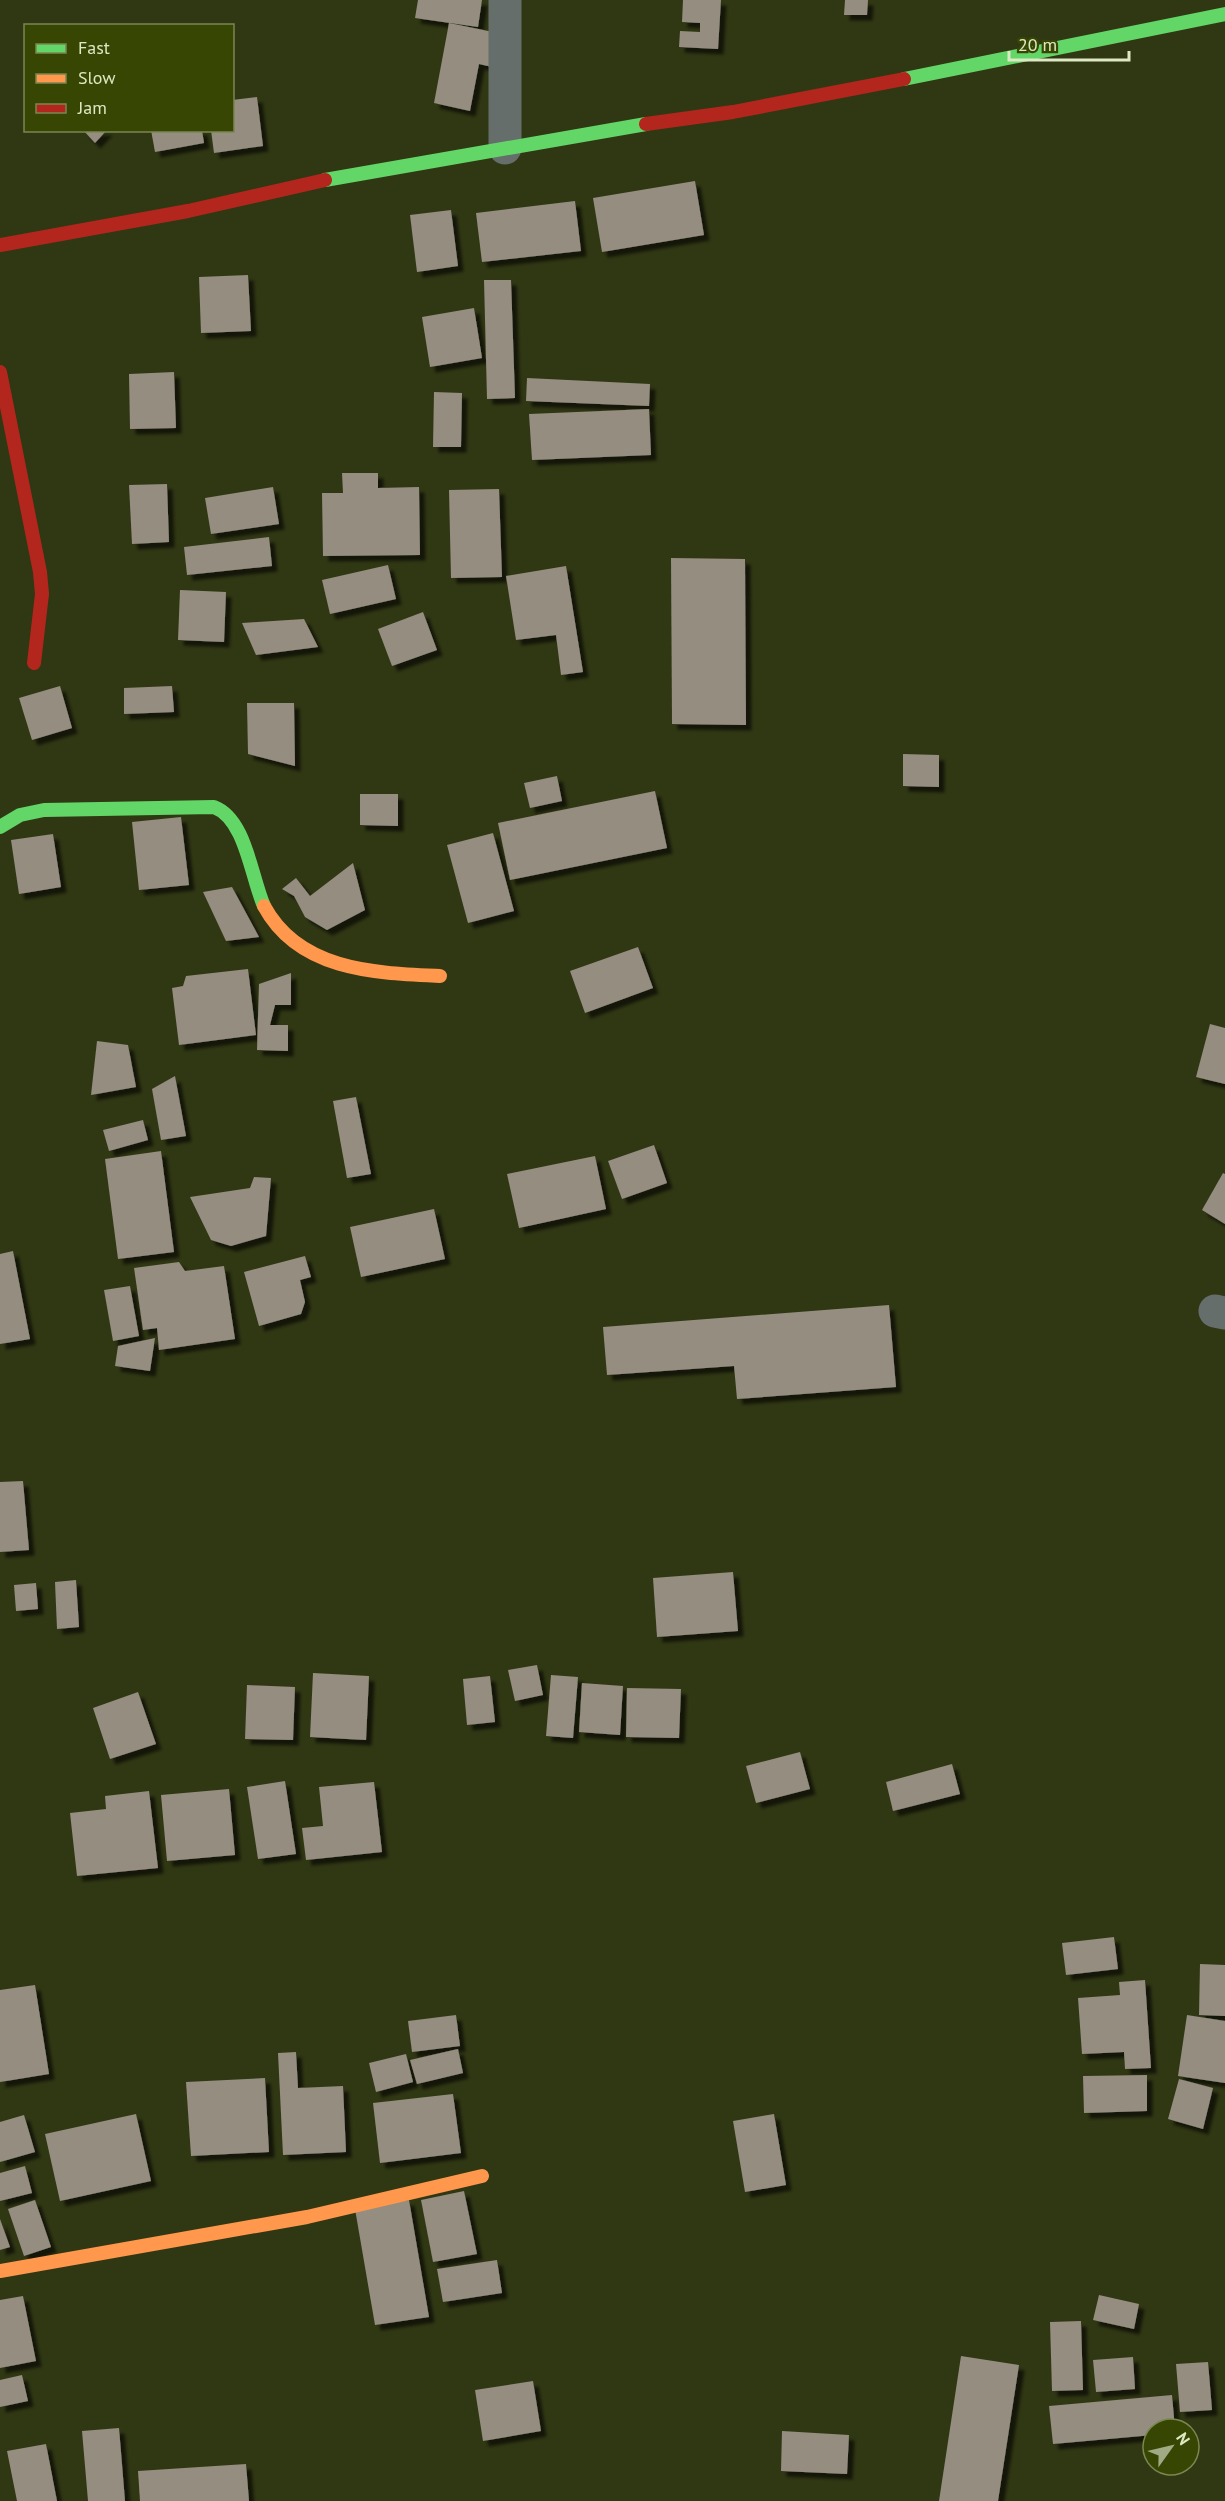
<svg xmlns="http://www.w3.org/2000/svg" width="1225" height="2501" viewBox="0 0 1225 2501" font-family="'PT Sans',sans-serif">
<style>
.building{fill:#948d80;filter:url(#shadow)}
.lines{fill:none;stroke-linecap:round;stroke-linejoin:round}
.street{stroke:#666e6b;stroke-width:33}
.fast{stroke:#63d668;stroke-width:14}
.slow{stroke:#ff974d;stroke-width:14}
.jam{stroke:#b3261e;stroke-width:14}
</style>
<defs>
<filter id="shadow"><feDropShadow dx="5.5" dy="5.5" stdDeviation="1.5" flood-color="#0009"/></filter>
</defs>
<rect width="100%" height="100%" fill="#303713"/>
<g class="building">
<path d="M 418,0 L 482,0 L 478,27 L 415,18 Z"/>
<path d="M 683,0 L 721,0 L 718,49 L 679,47 L 680,31 L 700,32 L 700,23 L 682,22 Z"/>
<path d="M 845,0 L 868,0 L 867,15 L 844,15 Z"/>
<path d="M 449,23 L 498,33 L 492,67 L 479,64 L 470,111 L 434,103 Z"/>
<path d="M 257,97 L 263,146 L 214,153 L 211,130 L 232,130 L 232,100 Z"/>
<path d="M 83,130 L 107,130 L 95,143 Z"/>
<path d="M 151,130 L 202,130 L 204,143 L 155,152 Z"/>
<path d="M 695,181 L 704,235 L 602,252 L 593,198 Z"/>
<path d="M 575,201 L 581,251 L 482,262 L 476,213 Z"/>
<path d="M 451,210 L 458,266 L 417,272 L 410,215 Z"/>
<path d="M 248,275 L 251,331 L 201,333 L 199,277 Z"/>
<path d="M 484,280 L 511,280 L 515,398 L 487,399 Z"/>
<path d="M 474,308 L 482,358 L 430,367 L 422,317 Z"/>
<path d="M 174,372 L 176,428 L 130,429 L 129,374 Z"/>
<path d="M 527,378 L 650,384 L 649,406 L 526,401 Z"/>
<path d="M 434,392 L 462,393 L 461,447 L 433,447 Z"/>
<path d="M 649,409 L 651,455 L 532,460 L 529,414 Z"/>
<path d="M 342,473 L 378,473 L 378,488 L 419,487 L 420,555 L 323,556 L 322,493 L 343,493 Z"/>
<path d="M 167,484 L 169,542 L 132,544 L 129,485 Z"/>
<path d="M 273,487 L 279,524 L 211,534 L 205,498 Z"/>
<path d="M 499,489 L 502,577 L 451,578 L 449,490 Z"/>
<path d="M 269,537 L 272,566 L 187,575 L 184,547 Z"/>
<path d="M 671,558 L 745,559 L 746,725 L 672,724 Z"/>
<path d="M 388,565 L 396,599 L 330,614 L 322,580 Z"/>
<path d="M 566,566 L 583,672 L 561,675 L 556,635 L 516,640 L 506,576 Z"/>
<path d="M 180,590 L 226,592 L 224,642 L 178,640 Z"/>
<path d="M 423,612 L 437,650 L 392,666 L 378,629 Z"/>
<path d="M 304,619 L 318,647 L 256,655 L 242,623 Z"/>
<path d="M 60,686 L 72,728 L 32,740 L 19,698 Z"/>
<path d="M 172,686 L 174,712 L 124,714 L 124,688 Z"/>
<path d="M 247,703 L 294,703 L 295,766 L 248,754 Z"/>
<path d="M 903,754 L 939,755 L 939,787 L 903,786 Z"/>
<path d="M 557,776 L 562,801 L 530,808 L 524,783 Z"/>
<path d="M 655,791 L 667,848 L 510,880 L 498,823 Z"/>
<path d="M 360,794 L 398,794 L 398,826 L 360,825 Z"/>
<path d="M 181,817 L 189,885 L 139,890 L 132,822 Z"/>
<path d="M 493,833 L 514,911 L 468,923 L 447,845 Z"/>
<path d="M 53,834 L 61,887 L 19,894 L 11,840 Z"/>
<path d="M 353,863 L 365,910 L 327,930 L 305,917 L 294,896 L 282,889 L 296,878 L 310,896 Z"/>
<path d="M 232,887 L 259,937 L 226,941 L 203,892 Z"/>
<path d="M 638,947 L 653,988 L 585,1013 L 570,971 Z"/>
<path d="M 248,969 L 256,1035 L 179,1045 L 172,988 L 183,986 L 186,976 Z"/>
<path d="M 291,973 L 291,1005 L 275,1005 L 270,1025 L 288,1025 L 288,1051 L 257,1050 L 259,984 Z"/>
<path d="M 1210,1024 L 1225,1028 L 1225,1084 L 1196,1077 Z"/>
<path d="M 97,1041 L 128,1045 L 136,1087 L 91,1095 Z"/>
<path d="M 175,1076 L 186,1136 L 161,1140 L 152,1089 Z"/>
<path d="M 356,1097 L 371,1174 L 347,1178 L 333,1101 Z"/>
<path d="M 143,1120 L 148,1140 L 109,1151 L 103,1130 Z"/>
<path d="M 654,1145 L 667,1183 L 622,1199 L 608,1161 Z"/>
<path d="M 161,1151 L 174,1252 L 118,1259 L 105,1159 Z"/>
<path d="M 595,1156 L 606,1209 L 519,1228 L 507,1174 Z"/>
<path d="M 1223,1173 L 1225,1174 L 1225,1224 L 1202,1210 Z"/>
<path d="M 254,1177 L 271,1178 L 266,1236 L 231,1246 L 211,1240 L 190,1197 L 250,1188 Z"/>
<path d="M 434,1209 L 445,1259 L 361,1277 L 350,1227 Z"/>
<path d="M 13,1251 L 30,1339 L 0,1344 L 0,1254 Z"/>
<path d="M 305,1256 L 311,1277 L 300,1280 L 305,1302 L 301,1314 L 259,1326 L 244,1272 Z"/>
<path d="M 179,1262 L 185,1271 L 224,1266 L 235,1339 L 159,1350 L 157,1328 L 143,1330 L 134,1268 Z"/>
<path d="M 130,1286 L 139,1336 L 113,1341 L 104,1290 Z"/>
<path d="M 889,1305 L 896,1387 L 737,1399 L 734,1366 L 607,1375 L 603,1327 Z"/>
<path d="M 155,1338 L 150,1371 L 115,1366 L 118,1346 Z"/>
<path d="M 23,1481 L 29,1550 L 0,1552 L 0,1482 Z"/>
<path d="M 733,1572 L 738,1631 L 657,1637 L 653,1578 Z"/>
<path d="M 76,1580 L 79,1627 L 57,1629 L 55,1582 Z"/>
<path d="M 36,1583 L 38,1609 L 16,1611 L 14,1585 Z"/>
<path d="M 537,1665 L 543,1695 L 515,1701 L 508,1670 Z"/>
<path d="M 313,1673 L 369,1676 L 366,1740 L 310,1737 Z"/>
<path d="M 551,1675 L 578,1677 L 573,1738 L 546,1736 Z"/>
<path d="M 490,1676 L 495,1722 L 467,1725 L 463,1679 Z"/>
<path d="M 582,1683 L 623,1686 L 620,1735 L 579,1732 Z"/>
<path d="M 247,1685 L 295,1687 L 293,1740 L 245,1739 Z"/>
<path d="M 627,1688 L 681,1689 L 679,1738 L 626,1737 Z"/>
<path d="M 138,1692 L 156,1744 L 110,1759 L 93,1708 Z"/>
<path d="M 800,1752 L 810,1789 L 756,1803 L 746,1766 Z"/>
<path d="M 952,1764 L 960,1794 L 893,1811 L 886,1782 Z"/>
<path d="M 285,1781 L 296,1854 L 258,1859 L 247,1787 Z"/>
<path d="M 374,1782 L 382,1852 L 306,1860 L 302,1828 L 323,1826 L 319,1787 Z"/>
<path d="M 229,1789 L 235,1855 L 167,1861 L 161,1795 Z"/>
<path d="M 149,1791 L 158,1868 L 77,1876 L 70,1813 L 106,1809 L 105,1796 Z"/>
<path d="M 1114,1937 L 1118,1969 L 1066,1975 L 1062,1943 Z"/>
<path d="M 1200,1964 L 1225,1965 L 1225,2016 L 1199,2015 Z"/>
<path d="M 1145,1980 L 1151,2068 L 1125,2069 L 1124,2052 L 1082,2054 L 1078,1998 L 1120,1995 L 1119,1982 Z"/>
<path d="M 35,1985 L 49,2074 L 0,2082 L 0,1990 Z"/>
<path d="M 456,2015 L 460,2046 L 412,2052 L 408,2021 Z"/>
<path d="M 1187,2015 L 1225,2021 L 1225,2083 L 1178,2076 Z"/>
<path d="M 458,2049 L 463,2073 L 417,2084 L 410,2060 Z"/>
<path d="M 296,2052 L 298,2088 L 343,2086 L 346,2152 L 283,2155 L 278,2053 Z"/>
<path d="M 406,2054 L 413,2082 L 376,2092 L 369,2063 Z"/>
<path d="M 1147,2075 L 1147,2111 L 1084,2113 L 1083,2076 Z"/>
<path d="M 265,2078 L 269,2152 L 191,2156 L 186,2082 Z"/>
<path d="M 1179,2079 L 1213,2088 L 1203,2129 L 1168,2119 Z"/>
<path d="M 453,2094 L 461,2153 L 380,2163 L 373,2103 Z"/>
<path d="M 136,2114 L 151,2181 L 60,2201 L 45,2134 Z"/>
<path d="M 774,2114 L 786,2185 L 745,2192 L 733,2121 Z"/>
<path d="M 24,2115 L 35,2152 L 0,2162 L 0,2122 Z"/>
<path d="M 25,2166 L 32,2193 L 0,2201 L 0,2173 Z"/>
<path d="M 464,2191 L 477,2254 L 433,2262 L 421,2200 Z"/>
<path d="M 35,2200 L 51,2247 L 24,2256 L 8,2209 Z"/>
<path d="M 409,2200 L 429,2317 L 375,2325 L 355,2209 Z"/>
<path d="M 0,2219 L 10,2247 L 0,2250 Z"/>
<path d="M 497,2260 L 502,2293 L 443,2302 L 437,2269 Z"/>
<path d="M 1099,2295 L 1139,2304 L 1134,2329 L 1093,2320 Z"/>
<path d="M 23,2296 L 36,2361 L 0,2368 L 0,2300 Z"/>
<path d="M 1081,2321 L 1083,2390 L 1052,2391 L 1050,2322 Z"/>
<path d="M 961,2356 L 1019,2365 L 998,2501 L 939,2501 Z"/>
<path d="M 1133,2357 L 1135,2389 L 1096,2392 L 1093,2360 Z"/>
<path d="M 1208,2362 L 1212,2410 L 1180,2412 L 1176,2364 Z"/>
<path d="M 22,2375 L 28,2401 L 0,2407 L 0,2380 Z"/>
<path d="M 533,2381 L 541,2431 L 483,2441 L 475,2390 Z"/>
<path d="M 1172,2395 L 1175,2429 L 1153,2429 L 1153,2435 L 1053,2444 L 1049,2406 Z"/>
<path d="M 119,2428 L 125,2501 L 88,2501 L 82,2431 Z"/>
<path d="M 782,2431 L 849,2435 L 847,2474 L 781,2471 Z"/>
<path d="M 46,2444 L 57,2501 L 17,2501 L 7,2451 Z"/>
<path d="M 246,2464 L 249,2501 L 140,2501 L 138,2471 Z"/>
</g>
<g class="lines">
<g class="street">
<path d="M 505,0 L 505,148"/>
<path d="M 1215,1311 L 1225,1313"/>
</g>
<g class="fast">
<path d="M 904,79 L 1225,14"/>
<path d="M 325,180 L 646,124"/>
<path d="M 0,827 L 20,815 L 44,810 L 214,807 C 246,819 251,877 264,906"/>
</g>
<g class="slow">
<path d="M 264,906 C 299,971 375,973 440,976"/>
<path d="M 0,2271 L 307,2217 L 482,2176"/>
</g>
<g class="jam">
<path d="M 646,124 L 733,112 L 904,79"/>
<path d="M 0,245 L 188,211 L 325,180"/>
<path d="M 0,372 L 40,572 L 42,594 L 34,663"/>
</g>
</g>
<rect x="24" y="24" width="210" height="108" fill="#384604" stroke="#7a8750" stroke-width="1.5"/>
<rect x="36" y="44" width="30" height="9" fill="#63d668" stroke="#7a8750" stroke-width="1.5"/>
<text x="78" y="54" font-size="18" fill="#dde9c2">Fast</text>
<rect x="36" y="74" width="30" height="9" fill="#ff974d" stroke="#7a8750" stroke-width="1.5"/>
<text x="78" y="84" font-size="18" fill="#dde9c2">Slow</text>
<rect x="36" y="104" width="30" height="9" fill="#b3261e" stroke="#7a8750" stroke-width="1.5"/>
<text x="78" y="114" font-size="18" fill="#dde9c2">Jam</text>
<g transform="translate(1171 2447) rotate(56)"><circle r="28" fill="#384604" stroke="#7a8750" stroke-width="1.5"/>
<path d="M0-4.5L10 22L0 15L-10 22Z" fill="#a0ab85"/>
<text y="-9" font-size="16" font-weight="bold" text-anchor="middle" fill="#dde9c2">N</text>
</g>
<path d="M1009 51v9h120v-9" fill="none" stroke="#dde9c2" stroke-width="3"/>
<text x="1018" y="51" font-size="18" fill="#dde9c2" stroke="#384604" stroke-width="4.5" paint-order="stroke">20 m</text>
</svg>
